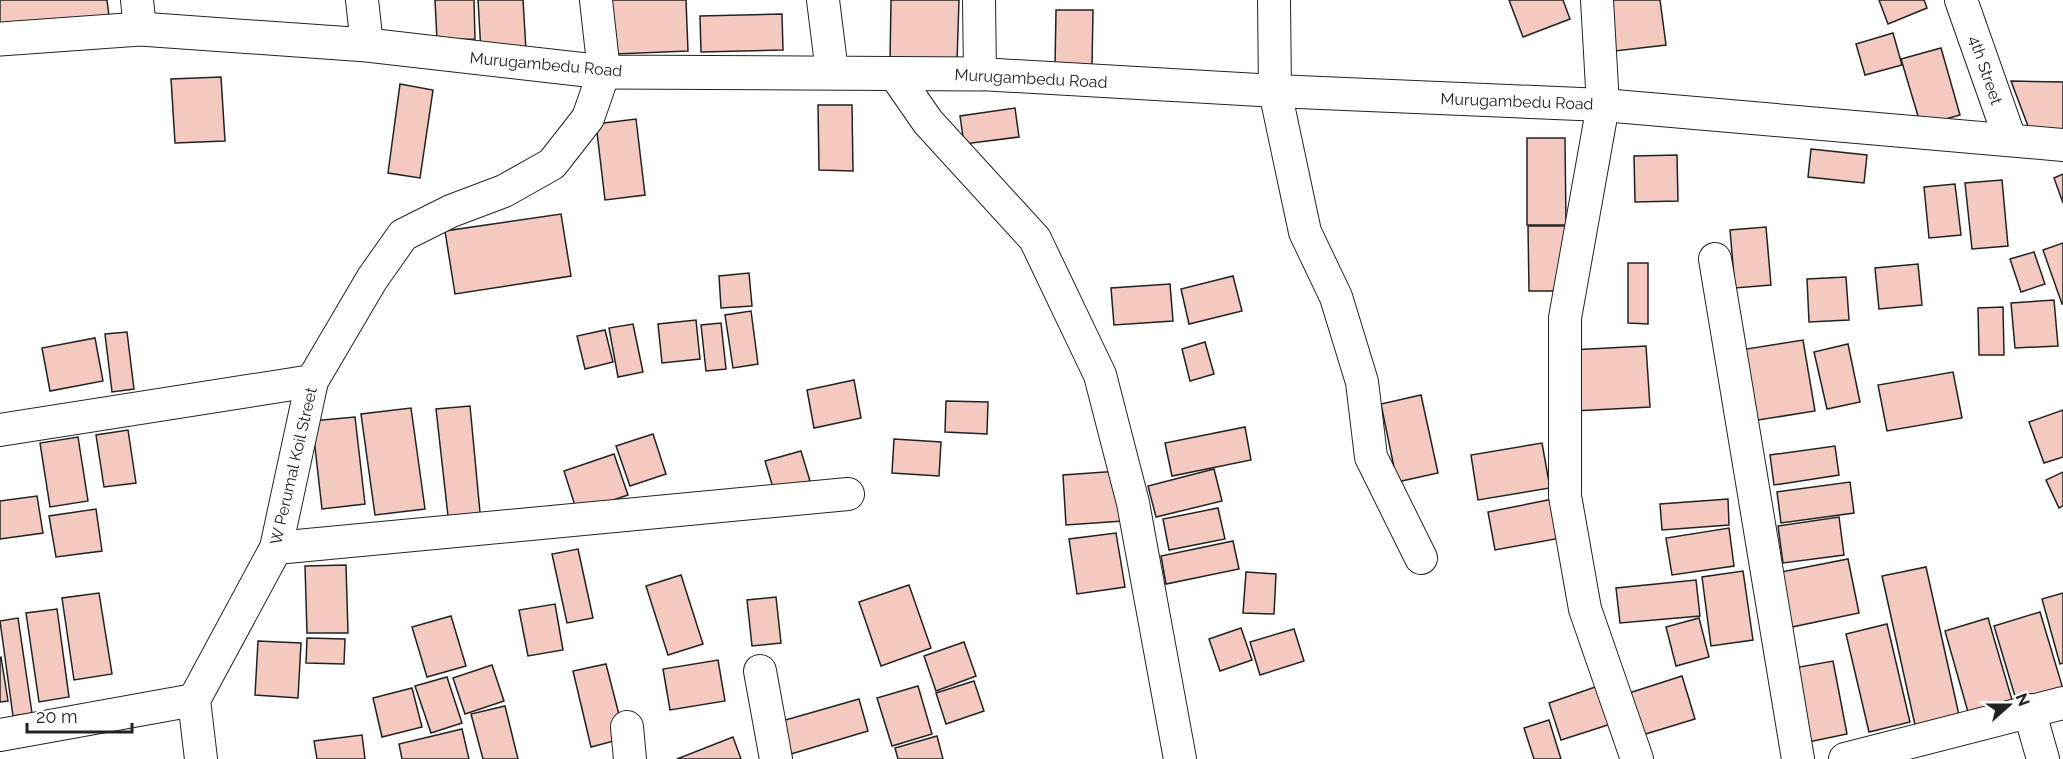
<svg xmlns="http://www.w3.org/2000/svg" width="2063" height="759" viewBox="0 0 2063 759" font-family="Raleway,sans-serif">
<style>
.building{fill:#f3c9c0;stroke:#222;stroke-width:1.5}
.lines{fill:none;stroke-linecap:round;stroke-linejoin:round}
.minor-casing{stroke:#222;stroke-width:34}
.tertiary-casing{stroke:#222;stroke-width:35}
.minor{stroke:#fff;stroke-width:32}
.tertiary{stroke:#fff;stroke-width:33}
.labels{text-anchor:middle;stroke-width:4.5;stroke-linejoin:round;paint-order:stroke}
.street-label{font-size:16px;fill:#222;stroke:#fff}
</style>
<rect width="100%" height="100%" fill="#fff"/>
<g class="building">
<path d="M 0,0 L 107,0 L 109,16 L 0,26 Z"/>
<path d="M 435,0 L 474,0 L 475,39 L 437,40 Z"/>
<path d="M 478,0 L 523,0 L 526,50 L 481,52 Z"/>
<path d="M 612,0 L 686,0 L 688,51 L 615,54 Z"/>
<path d="M 891,0 L 959,0 L 957,62 L 890,60 Z"/>
<path d="M 1509,0 L 1563,0 L 1570,19 L 1523,37 Z"/>
<path d="M 1609,0 L 1660,0 L 1666,45 L 1615,51 Z"/>
<path d="M 1879,0 L 1924,0 L 1927,8 L 1888,24 Z"/>
<path d="M 1056,10 L 1093,10 L 1092,67 L 1055,67 Z"/>
<path d="M 782,14 L 783,50 L 701,52 L 700,16 Z"/>
<path d="M 1893,33 L 1902,65 L 1865,75 L 1856,44 Z"/>
<path d="M 1941,48 L 1960,115 L 1921,126 L 1901,59 Z"/>
<path d="M 221,77 L 225,141 L 175,143 L 171,79 Z"/>
<path d="M 2011,81 L 2063,82 L 2063,134 L 2031,134 Z"/>
<path d="M 400,84 L 433,90 L 420,178 L 388,173 Z"/>
<path d="M 818,105 L 852,105 L 853,171 L 819,170 Z"/>
<path d="M 1015,108 L 1019,137 L 964,144 L 960,116 Z"/>
<path d="M 636,119 L 645,195 L 605,200 L 596,124 Z"/>
<path d="M 1527,138 L 1565,138 L 1566,225 L 1527,225 Z"/>
<path d="M 1811,149 L 1867,155 L 1864,183 L 1808,177 Z"/>
<path d="M 1677,155 L 1678,201 L 1635,202 L 1634,156 Z"/>
<path d="M 2063,174 L 2063,203 L 2054,178 Z"/>
<path d="M 2002,180 L 2008,246 L 1972,249 L 1965,183 Z"/>
<path d="M 1955,184 L 1961,235 L 1929,238 L 1924,187 Z"/>
<path d="M 561,214 L 571,276 L 455,294 L 445,231 Z"/>
<path d="M 1528,226 L 1565,226 L 1566,291 L 1529,291 Z"/>
<path d="M 1766,227 L 1771,285 L 1735,288 L 1730,230 Z"/>
<path d="M 2063,243 L 2063,304 L 2062,304 L 2043,250 Z"/>
<path d="M 2034,252 L 2045,284 L 2021,292 L 2010,259 Z"/>
<path d="M 1628,263 L 1648,263 L 1648,324 L 1628,323 Z"/>
<path d="M 1918,264 L 1922,305 L 1879,309 L 1875,268 Z"/>
<path d="M 749,273 L 752,306 L 721,308 L 719,276 Z"/>
<path d="M 1233,276 L 1242,311 L 1189,324 L 1181,289 Z"/>
<path d="M 1846,277 L 1849,320 L 1809,322 L 1807,279 Z"/>
<path d="M 1170,284 L 1173,321 L 1114,325 L 1111,288 Z"/>
<path d="M 2054,300 L 2058,346 L 2015,348 L 2011,303 Z"/>
<path d="M 2003,307 L 2004,355 L 1979,355 L 1978,308 Z"/>
<path d="M 751,311 L 758,364 L 733,368 L 725,315 Z"/>
<path d="M 696,320 L 700,359 L 662,363 L 658,324 Z"/>
<path d="M 721,323 L 726,369 L 706,371 L 701,325 Z"/>
<path d="M 633,324 L 643,372 L 618,377 L 609,328 Z"/>
<path d="M 605,330 L 613,362 L 585,369 L 577,336 Z"/>
<path d="M 127,332 L 134,389 L 112,392 L 105,334 Z"/>
<path d="M 95,338 L 103,381 L 50,391 L 42,348 Z"/>
<path d="M 1803,340 L 1815,411 L 1752,421 L 1740,350 Z"/>
<path d="M 1205,342 L 1214,374 L 1190,381 L 1182,349 Z"/>
<path d="M 1848,344 L 1860,402 L 1827,409 L 1814,352 Z"/>
<path d="M 1646,346 L 1650,407 L 1574,411 L 1570,350 Z"/>
<path d="M 1953,372 L 1962,418 L 1887,431 L 1878,385 Z"/>
<path d="M 854,380 L 861,418 L 814,428 L 807,390 Z"/>
<path d="M 1421,395 L 1438,473 L 1397,482 L 1381,404 Z"/>
<path d="M 946,401 L 988,402 L 987,434 L 945,432 Z"/>
<path d="M 470,406 L 481,523 L 449,525 L 436,409 Z"/>
<path d="M 411,408 L 425,509 L 375,515 L 361,414 Z"/>
<path d="M 2063,410 L 2063,457 L 2044,463 L 2029,422 Z"/>
<path d="M 355,417 L 365,504 L 322,509 L 312,421 Z"/>
<path d="M 1245,427 L 1251,460 L 1172,476 L 1165,443 Z"/>
<path d="M 128,430 L 136,483 L 104,487 L 96,435 Z"/>
<path d="M 653,434 L 666,474 L 630,486 L 616,446 Z"/>
<path d="M 78,437 L 88,501 L 50,507 L 40,443 Z"/>
<path d="M 894,439 L 941,442 L 939,476 L 892,473 Z"/>
<path d="M 1542,443 L 1550,488 L 1478,500 L 1471,455 Z"/>
<path d="M 1835,446 L 1839,475 L 1774,485 L 1770,455 Z"/>
<path d="M 801,451 L 810,481 L 774,491 L 765,461 Z"/>
<path d="M 614,454 L 628,495 L 577,512 L 564,471 Z"/>
<path d="M 1214,469 L 1222,501 L 1156,517 L 1148,486 Z"/>
<path d="M 1119,471 L 1123,521 L 1066,525 L 1063,475 Z"/>
<path d="M 2063,472 L 2063,506 L 2059,508 L 2046,480 Z"/>
<path d="M 1850,482 L 1854,513 L 1781,523 L 1777,492 Z"/>
<path d="M 37,496 L 43,533 L 0,539 L 0,501 Z"/>
<path d="M 1558,498 L 1566,537 L 1495,550 L 1488,512 Z"/>
<path d="M 1728,499 L 1729,525 L 1662,530 L 1660,504 Z"/>
<path d="M 1218,508 L 1225,539 L 1169,550 L 1163,519 Z"/>
<path d="M 96,509 L 102,551 L 56,557 L 49,516 Z"/>
<path d="M 1839,517 L 1844,555 L 1783,563 L 1778,526 Z"/>
<path d="M 1729,528 L 1734,566 L 1672,575 L 1666,538 Z"/>
<path d="M 1116,533 L 1125,587 L 1077,594 L 1069,539 Z"/>
<path d="M 1233,541 L 1239,569 L 1166,584 L 1161,556 Z"/>
<path d="M 578,549 L 593,618 L 567,623 L 552,554 Z"/>
<path d="M 1848,559 L 1859,613 L 1792,627 L 1781,572 Z"/>
<path d="M 346,565 L 348,633 L 307,633 L 305,566 Z"/>
<path d="M 1926,567 L 1959,715 L 1915,725 L 1882,576 Z"/>
<path d="M 1743,571 L 1753,640 L 1711,646 L 1702,577 Z"/>
<path d="M 1246,572 L 1276,574 L 1274,614 L 1243,613 Z"/>
<path d="M 681,575 L 703,644 L 668,655 L 646,586 Z"/>
<path d="M 1696,580 L 1700,616 L 1620,623 L 1616,588 Z"/>
<path d="M 909,585 L 931,648 L 881,666 L 859,602 Z"/>
<path d="M 99,593 L 112,674 L 74,680 L 62,598 Z"/>
<path d="M 2063,593 L 2063,663 L 2060,664 L 2042,599 Z"/>
<path d="M 776,597 L 781,643 L 752,646 L 747,600 Z"/>
<path d="M 555,604 L 563,650 L 528,656 L 519,610 Z"/>
<path d="M 57,609 L 69,697 L 39,702 L 26,613 Z"/>
<path d="M 2040,612 L 2063,689 L 2017,703 L 1994,626 Z"/>
<path d="M 451,616 L 466,666 L 427,677 L 412,627 Z"/>
<path d="M 18,618 L 32,713 L 13,716 L 0,621 Z"/>
<path d="M 1699,618 L 1709,657 L 1676,666 L 1666,627 Z"/>
<path d="M 1988,618 L 2012,700 L 1968,712 L 1945,631 Z"/>
<path d="M 1887,624 L 1910,722 L 1869,732 L 1846,634 Z"/>
<path d="M 1241,628 L 1252,660 L 1220,671 L 1209,639 Z"/>
<path d="M 1294,629 L 1304,661 L 1260,675 L 1250,642 Z"/>
<path d="M 307,638 L 345,639 L 344,664 L 306,663 Z"/>
<path d="M 258,641 L 301,643 L 298,698 L 255,695 Z"/>
<path d="M 964,642 L 976,676 L 936,691 L 924,656 Z"/>
<path d="M 1,657 L 8,701 L 0,702 L 0,658 Z"/>
<path d="M 718,660 L 725,701 L 670,710 L 663,669 Z"/>
<path d="M 1833,661 L 1847,734 L 1808,742 L 1794,668 Z"/>
<path d="M 606,664 L 625,738 L 591,747 L 573,671 Z"/>
<path d="M 492,665 L 504,701 L 465,714 L 453,678 Z"/>
<path d="M 1682,676 L 1695,719 L 1639,736 L 1626,694 Z"/>
<path d="M 447,677 L 462,723 L 431,733 L 415,686 Z"/>
<path d="M 974,681 L 984,711 L 946,724 L 936,693 Z"/>
<path d="M 1601,685 L 1614,723 L 1561,740 L 1549,703 Z"/>
<path d="M 918,686 L 932,734 L 892,746 L 877,698 Z"/>
<path d="M 412,688 L 422,727 L 382,737 L 373,698 Z"/>
<path d="M 859,699 L 868,731 L 791,754 L 782,721 Z"/>
<path d="M 505,706 L 518,759 L 483,759 L 471,714 Z"/>
<path d="M 1549,720 L 1561,759 L 1534,759 L 1524,728 Z"/>
<path d="M 462,729 L 469,759 L 402,759 L 399,744 Z"/>
<path d="M 362,735 L 365,759 L 317,759 L 314,741 Z"/>
<path d="M 937,736 L 943,759 L 898,759 L 895,748 Z"/>
<path d="M 733,737 L 741,759 L 677,759 Z"/>
</g>
<g class="lines">
<g class="minor-casing">
<g id="minor">
<path d="M 137,0 L 140,29"/>
<path d="M 362,0 L 367,45"/>
<path d="M 823,0 L 832,72"/>
<path d="M 979,0 L 980,74 L 1275,91 L 1603,105 L 2063,145"/>
<path d="M 1274,0 L 1275,91 L 1305,232 L 1336,297 L 1362,382 L 1371,457 L 1421,558"/>
<path d="M 1597,0 L 1603,105 L 1565,318 L 1565,496 L 1585,609 L 1637,759"/>
<path d="M 1961,0 L 2010,139"/>
<path d="M 894,73 L 928,122 L 1035,239 L 1100,375 L 1133,503 L 1180,759"/>
<path d="M 1715,259 L 1798,759"/>
<path d="M 0,430 L 312,381"/>
<path d="M 276,548 L 848,494"/>
<path d="M 760,671 L 776,759"/>
<path d="M 2029,710 L 2043,759"/>
<path d="M 627,727 L 630,759"/>
<path d="M 0,735 L 194,700"/>
<path d="M 201,759 L 194,700 L 276,548 L 312,381 L 372,279 L 403,235 L 451,211 L 504,191 L 552,164 L 588,118 L 604,72 L 596,0"/>
<path d="M 1845,759 L 2063,703"/>
</g>
</g>
<g class="tertiary-casing">
<path id="tertiary" d="M 0,39 L 140,29 L 367,45 L 604,72 L 980,74"/>
</g>
<use href="#minor" class="minor"/>
<use href="#tertiary" class="tertiary"/>
</g>
<g class="labels">
<g class="street-label">
<text transform="translate(546 64) rotate(5)" y="6">Murugambedu Road</text>
<text transform="translate(1986 70) rotate(71)" y="6">4th Street</text>
<text transform="translate(1031 78) rotate(3)" y="6">Murugambedu Road</text>
<text transform="translate(1517 101) rotate(2)" y="6">Murugambedu Road</text>
<text transform="translate(293 466) rotate(-77)" y="6">W Perumal Koil Street</text>
</g>
</g>
<g transform="translate(2009 705) rotate(69)" stroke="#ffffff" stroke-width="4.5" paint-order="stroke">
<path d="M0-4.5L10 22L0 15L-10 22Z" fill="#222222"/>
<text y="-9" font-size="16" font-weight="bold" text-anchor="middle" fill="#222222">N</text>
</g>
<path d="M27 723v9h105v-9" fill="none" stroke="#222222" stroke-width="3"/>
<text x="36" y="723" font-size="18" fill="#222222" stroke="#ffffff" stroke-width="4.5" paint-order="stroke">20 m</text>
</svg>
